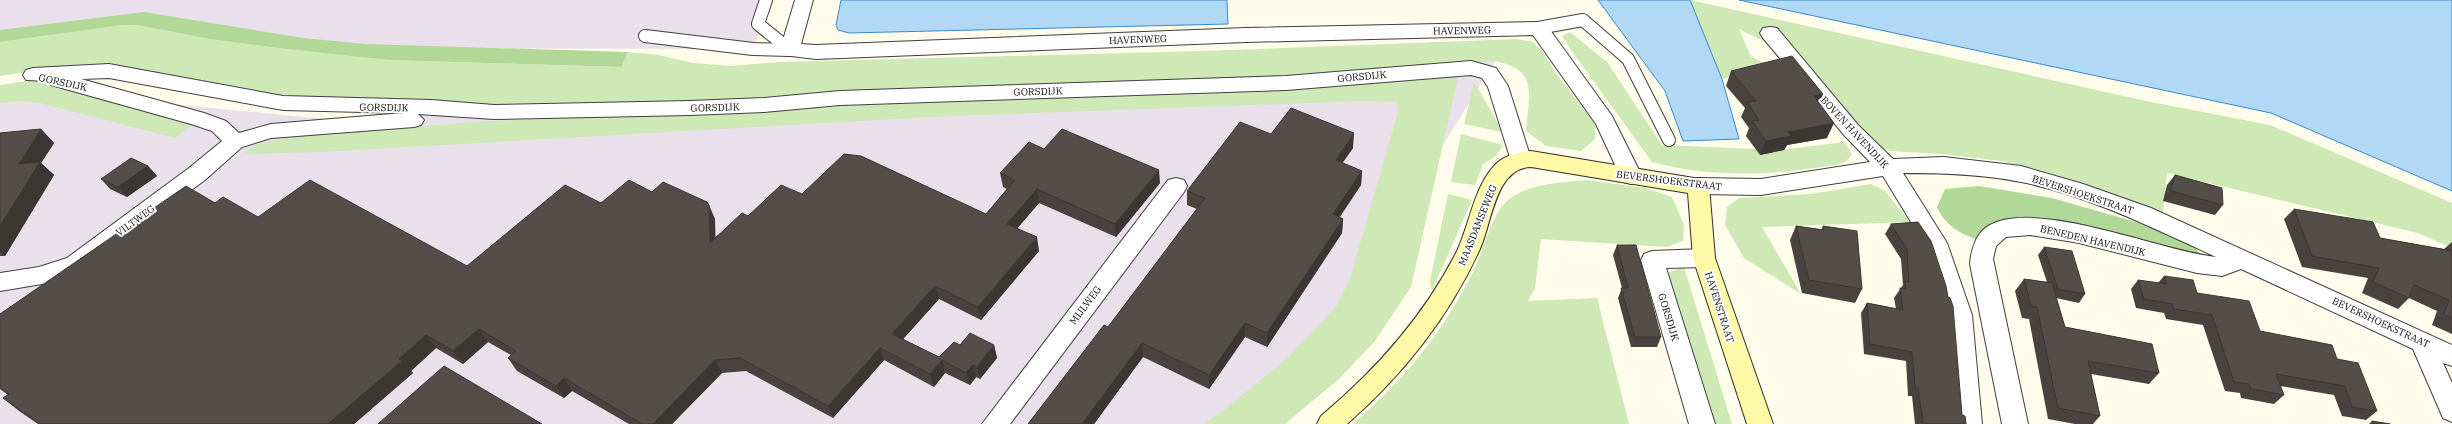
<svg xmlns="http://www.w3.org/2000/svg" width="2452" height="424" viewBox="0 0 2452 424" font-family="'IBM Plex Serif',serif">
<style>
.industrial{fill:#eae0eb}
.green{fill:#cee8b6}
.forest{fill:#b1d896}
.water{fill:#b1d9f5;stroke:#398acb}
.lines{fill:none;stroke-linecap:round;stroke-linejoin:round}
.lane-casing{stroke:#3f3f3f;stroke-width:14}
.street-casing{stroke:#3f3f3f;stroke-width:2}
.secondary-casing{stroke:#2e2e2e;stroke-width:2}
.lane{stroke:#fff;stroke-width:12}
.street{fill:#fff;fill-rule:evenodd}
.secondary{fill:#fef8a7;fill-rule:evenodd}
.wall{fill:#48433f}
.shaded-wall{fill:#3b3733}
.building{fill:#544e49;stroke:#3b3733}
.labels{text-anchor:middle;stroke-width:4;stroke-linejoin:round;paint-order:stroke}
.street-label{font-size:10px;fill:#0c0c0c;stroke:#fff}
</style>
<rect width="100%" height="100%" fill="#fffceb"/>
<g class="industrial">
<path d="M 0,0 L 774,0 L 753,49 L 279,48 L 0,32 Z"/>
<path d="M 1506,44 L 1290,390 L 1211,424 L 0,424 L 0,91 L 17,89 L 336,120 Z"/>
</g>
<g class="green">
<path d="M 1690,0 L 2151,102 L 2270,125 L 2452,203 L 2452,248 L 2418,233 L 2167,173 L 2163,214 L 2064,178 L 2001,161 L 1942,154 L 1890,151 L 1875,146 L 1769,44 L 1739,29 L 1751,57 L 1772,66 L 1722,79 Z"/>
<path d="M 122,25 L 137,25 L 210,39 L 388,60 L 620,67 L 628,52 L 659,55 L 693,63 L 730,66 L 781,62 L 1204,51 L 1517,39 L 1533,42 L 1542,51 L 1558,76 L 1595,123 L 1595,139 L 1581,151 L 1546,146 L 1526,131 C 1529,94 1539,68 1493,61 L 1210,81 L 518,111 L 278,96 L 102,64 L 78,65 L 0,76 L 0,42 Z"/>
<path d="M 1570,32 L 1607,62 L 1662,145 L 1781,150 L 1845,142 L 1852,155 L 1845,162 L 1840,164 C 1777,175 1714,179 1652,162 L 1566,43 L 1569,46 L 1562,36 Z"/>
<path d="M 1458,77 L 1411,287 L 1375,341 L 1340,378 L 1285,424 L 1204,424 L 1229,406 L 1285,360 L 1336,307 L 1350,279 L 1399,108 L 1397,102 L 1361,101 L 930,117 L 321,152 L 242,154 L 257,144 L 290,137 L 474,122 Z"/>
<path d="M 34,80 L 173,117 L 193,124 L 175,138 L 40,103 L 19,101 L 0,103 L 0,85 Z"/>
<path d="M 1474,83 L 1476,85 L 1503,132 L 1464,124 Z"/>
<path d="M 1461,134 L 1503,145 L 1495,157 L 1483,164 L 1475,185 L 1451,182 Z"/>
<path d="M 1587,180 L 1645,188 L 1672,197 L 1684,225 L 1683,241 L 1666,247 L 1541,239 L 1535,288 L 1528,301 L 1597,298 L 1629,424 L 1353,424 C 1405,378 1439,338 1471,276 C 1482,256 1490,219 1504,204 C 1521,184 1563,182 1587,180 Z"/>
<path d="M 1871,184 L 1885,191 L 1910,222 L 1762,227 L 1801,294 L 1744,258 L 1725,225 L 1727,207 L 1739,198 L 1811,194 Z"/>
<path d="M 1448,194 L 1472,200 L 1432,291 L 1430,281 Z"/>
<path d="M 1684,267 L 1732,424 L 1704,424 L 1666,273 Z"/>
</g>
<g class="forest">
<path d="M 144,12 L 303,38 L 365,44 L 628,52 L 621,67 L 388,60 L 279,48 L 210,39 L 137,25 L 122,25 L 0,42 L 0,30 Z"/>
<path d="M 1979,186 L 2052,198 L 2136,222 L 2193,243 L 2201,256 L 1987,228 L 1977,240 C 1958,232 1946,226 1937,207 L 1945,189 Z"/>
</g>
<g class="water">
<path d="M 841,0 L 1227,0 L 1228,24 L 849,33 L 838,30 L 836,25 Z"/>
<path d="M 1598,0 L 1690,0 L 1722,79 L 1739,139 L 1683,141 L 1665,91 Z"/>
<path d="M 1739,0 L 2452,0 L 2452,191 L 2271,113 Z"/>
</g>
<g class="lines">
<g class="lane-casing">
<g id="lane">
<path d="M 766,0 L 758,24 L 790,50"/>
<path d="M 1538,28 L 1583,20 L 1628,59 L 1669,140"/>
<path d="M 645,36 L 753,49 L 790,50"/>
</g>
</g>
<g class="street-casing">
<g id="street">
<path d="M 795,0 L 813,0 L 801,44 L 816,45 L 1246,28 L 1538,22 L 1545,23 L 1612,116 L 1642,176 L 1639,182 L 1631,184 L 1623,182 L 1596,124 L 1533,35 L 1246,42 L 816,59 L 783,55 L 780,50 Z"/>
<path d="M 1770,27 L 1777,28 L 1858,125 L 1893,159 L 1944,157 L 2021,166 L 2083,184 L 2151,208 L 2452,345 L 2452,366 L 2443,363 L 2452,383 L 2452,422 L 2443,418 L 2413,349 L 2241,269 L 2222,276 L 2197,273 L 2079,243 L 2030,235 L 2006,237 L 1996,246 L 1993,259 L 2028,424 L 2002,424 L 1970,264 C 1971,250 1976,232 1990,225 C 2037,199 2161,251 2216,257 C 2155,229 2087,195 2021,182 C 1982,174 1942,173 1903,173 L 1947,243 L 1972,315 L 1982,424 L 1956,424 L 1948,315 L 1925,245 L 1883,176 L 1761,195 L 1698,194 L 1690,192 L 1687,186 L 1690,180 L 1698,178 L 1761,179 L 1870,162 L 1844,135 L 1763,38 L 1760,33 L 1763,28 Z"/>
<path d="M 1471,61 L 1496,68 L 1508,86 L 1531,159 L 1528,164 L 1520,167 L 1512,164 L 1488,87 L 1482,78 L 1471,75 L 1286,90 L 840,105 L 764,112 L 690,115 L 494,119 L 418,114 L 424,120 L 421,125 L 414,127 L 271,138 L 242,147 L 205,180 L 83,270 L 48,283 L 0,291 L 0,273 L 39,267 L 67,258 L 189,168 L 222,141 L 212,131 L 191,124 L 51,85 L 49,81 L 26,80 L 23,75 L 26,70 L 33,68 L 109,64 L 283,96 L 431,100 L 494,105 L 690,101 L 764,98 L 840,91 L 1286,76 ZM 109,78 L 283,110 L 404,113 L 271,124 L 239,133 L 226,121 L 204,113 L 81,79 Z"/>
<path d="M 1176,178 L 1184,180 L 1187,186 L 1184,192 L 1010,424 L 982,424 L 1168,180 Z"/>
<path d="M 1704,249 L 1712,252 L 1715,258 L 1712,264 L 1704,267 L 1666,268 L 1715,424 L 1689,424 L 1641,260 L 1644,254 L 1652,251 Z"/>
</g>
</g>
<g class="secondary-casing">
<path id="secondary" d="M 1531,151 L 1706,180 L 1709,186 L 1715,258 L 1773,424 L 1747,424 L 1693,258 L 1688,193 L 1531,167 C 1495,168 1492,223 1480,249 C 1449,317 1403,375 1347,424 L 1317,424 L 1321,416 C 1377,369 1424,316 1457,251 C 1470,223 1473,191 1493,167 C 1502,156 1517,152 1531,151 Z"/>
</g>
<use href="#lane" class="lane"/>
<use href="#street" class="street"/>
<use href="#secondary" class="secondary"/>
</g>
<g class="wall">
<path d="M 1731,71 L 1823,94 L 1819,103 L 1827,138 L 1787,145 L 1784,150 L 1760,155 L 1746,136 L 1749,128 L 1741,117 L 1745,108 L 1726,86 Z"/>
<path d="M 41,129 L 54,143 L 41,163 L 54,175 L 5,256 L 0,256 L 0,133 Z"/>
<path d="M 1271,134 L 1353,148 L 1342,163 L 1362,171 L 1361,185 L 1339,217 L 1343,219 L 1342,233 L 1267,347 L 1245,337 L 1209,389 L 1143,357 L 1094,424 L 1028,424 L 1108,327 L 1197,209 L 1187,205 L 1187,191 Z"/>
<path d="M 1044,149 L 1160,183 L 1116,237 L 1039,203 L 1017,228 L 1039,251 L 981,320 L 939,299 L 903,339 L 939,357 L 960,345 L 994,345 L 997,358 L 980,379 L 976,377 L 970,385 L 945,373 L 934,387 L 884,360 L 833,418 L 746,371 L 722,373 L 672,424 L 629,424 L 572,391 L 564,398 L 517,371 L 508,358 L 511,355 L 488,342 L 463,364 L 436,348 L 411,371 L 413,373 L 354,424 L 38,424 L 19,411 L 3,398 L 8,395 L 0,389 L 0,314 L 215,203 L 258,217 L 467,266 L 601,203 L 652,192 L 715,219 L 715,237 L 748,216 L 802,194 L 986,214 L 1007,189 L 1003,187 L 1000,173 Z"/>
<path d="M 148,166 L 157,176 L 127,197 L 110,189 L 101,179 Z"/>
<path d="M 2175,175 L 2223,205 L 2215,215 L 2163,201 L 2167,185 Z"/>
<path d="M 2294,209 L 2380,238 L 2444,249 L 2452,242 L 2452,334 L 2432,325 L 2437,311 L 2409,298 L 2398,309 L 2362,293 L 2368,278 L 2302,267 L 2284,219 Z"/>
<path d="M 1918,222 L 1962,415 L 1966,424 L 1915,424 L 1912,396 L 1908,396 L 1906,361 L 1864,354 L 1861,313 L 1867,303 L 1896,309 L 1894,298 L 1903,285 L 1901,259 L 1885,234 L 1891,224 Z"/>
<path d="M 1796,226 L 1821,230 L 1823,226 L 1862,289 L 1855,303 L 1802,293 L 1790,240 Z"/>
<path d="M 1617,245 L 1661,337 L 1657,347 L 1631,347 L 1618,298 L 1622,288 L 1613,255 Z"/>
<path d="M 2044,247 L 2085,294 L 2079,303 L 2056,298 L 2065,327 L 2159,373 L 2149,384 L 2091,374 L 2100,416 L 2093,424 L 2075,424 L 2048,419 L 2029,319 L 2022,318 L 2015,291 L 2024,279 L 2047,282 L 2038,255 Z"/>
<path d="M 2164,276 L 2197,293 L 2260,331 L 2337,359 L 2377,411 L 2366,420 L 2342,416 L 2334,395 L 2280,386 L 2284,395 L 2274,404 L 2241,398 L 2240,393 L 2225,391 L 2203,325 L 2166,319 L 2164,313 L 2136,308 L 2131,289 L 2138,280 L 2158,283 Z"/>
<path d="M 2372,421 L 2390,424 L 2369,424 Z"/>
</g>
<g class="shaded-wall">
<path d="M 1823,94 L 1816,108 L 1814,96 Z"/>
<path d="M 1834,123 L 1827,138 L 1787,145 L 1784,150 L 1760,155 L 1766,141 L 1788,132 Z"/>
<path d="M 41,129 L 54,143 L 41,163 L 54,175 L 5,256 L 0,251 L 0,226 L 19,164 Z"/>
<path d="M 1354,133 L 1353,148 L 1334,175 L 1336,160 Z"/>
<path d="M 148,166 L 157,176 L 127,197 L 118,187 Z"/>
<path d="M 1159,170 L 1160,183 L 1116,237 L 1115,224 Z"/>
<path d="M 1362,171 L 1361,185 L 1332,229 L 1333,214 Z"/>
<path d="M 1037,189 L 1039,203 L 1010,237 L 1007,224 Z"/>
<path d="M 709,205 L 715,219 L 716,256 L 710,243 Z"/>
<path d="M 1343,219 L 1342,233 L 1267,347 L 1267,333 Z"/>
<path d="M 1037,237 L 1039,251 L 981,320 L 978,307 Z"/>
<path d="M 935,286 L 939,299 L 896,347 L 892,334 Z"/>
<path d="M 1245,323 L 1245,337 L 1209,389 L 1209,375 Z"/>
<path d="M 479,329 L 488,342 L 463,364 L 453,351 Z"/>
<path d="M 426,335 L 436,348 L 411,371 L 413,373 L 354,424 L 328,424 L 399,359 Z"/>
<path d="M 1142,343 L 1143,357 L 1094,424 L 1082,424 Z"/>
<path d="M 994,345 L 997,358 L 980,379 L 977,367 Z"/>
<path d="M 880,348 L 884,360 L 833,418 L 828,406 Z"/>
<path d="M 715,360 L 722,373 L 672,424 L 653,424 Z"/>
<path d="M 942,360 L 945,373 L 934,387 L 930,374 Z"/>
<path d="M 973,365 L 976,377 L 970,385 L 966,373 Z"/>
<path d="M 564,378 L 572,391 L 564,398 L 556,386 Z"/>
</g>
<g class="building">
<path d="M 1792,56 L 1823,94 L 1814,96 L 1834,123 L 1788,132 L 1791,136 L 1766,141 L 1752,121 L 1759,120 L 1747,102 L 1756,101 L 1731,71 Z"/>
<path d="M 1291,108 L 1354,133 L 1336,160 L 1362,171 L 1333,214 L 1343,219 L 1267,333 L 1245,323 L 1209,375 L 1142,343 L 1082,424 L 1028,424 L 1104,325 L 1108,327 L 1205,198 L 1187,191 L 1240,122 L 1271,134 Z"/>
<path d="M 41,129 L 19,164 L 40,162 L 0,226 L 0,133 Z"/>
<path d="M 1062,129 L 1159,170 L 1115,224 L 1037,189 L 1007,224 L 1037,237 L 978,307 L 935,286 L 892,334 L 939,357 L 954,342 L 960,345 L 970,333 L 994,345 L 977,367 L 973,365 L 966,373 L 942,360 L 930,374 L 880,348 L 828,406 L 740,358 L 715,360 L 653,424 L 642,424 L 564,378 L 556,386 L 508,358 L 516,351 L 479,329 L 453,351 L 426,335 L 399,359 L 402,361 L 328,424 L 40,424 L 3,398 L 9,394 L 0,388 L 0,314 L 186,186 L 215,203 L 223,197 L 258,217 L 310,180 L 467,266 L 565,185 L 601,203 L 629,180 L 652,192 L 663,182 L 707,202 L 709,205 L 710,243 L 742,213 L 748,216 L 781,185 L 802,194 L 844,154 L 861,156 L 986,214 L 1015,180 L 1000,173 L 1029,142 L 1044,149 Z"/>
<path d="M 131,158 L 148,166 L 118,187 L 101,179 Z"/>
<path d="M 2175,175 L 2222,188 L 2223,205 L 2171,191 Z"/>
<path d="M 2294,209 L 2373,222 L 2380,238 L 2452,251 L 2452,318 L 2444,314 L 2449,300 L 2414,285 L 2409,298 L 2373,282 L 2379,268 L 2312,256 Z"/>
<path d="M 1918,222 L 1931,241 L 1946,286 L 1948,297 L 1950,298 L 1953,306 L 1962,415 L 1965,416 L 1966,424 L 1923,424 L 1918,387 L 1915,387 L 1912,352 L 1870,344 L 1867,303 L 1903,310 L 1900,288 L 1906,289 L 1905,281 L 1909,282 L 1907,249 L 1891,224 Z"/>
<path d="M 1796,226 L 1824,230 L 1823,226 L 1857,231 L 1862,289 L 1809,280 Z"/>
<path d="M 1617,245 L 1636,245 L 1661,337 L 1635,337 L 1621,288 L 1628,288 Z"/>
<path d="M 2044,247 L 2072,251 L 2085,294 L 2058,289 Z"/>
<path d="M 2164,276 L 2193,280 L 2197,293 L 2249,301 L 2260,331 L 2332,345 L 2337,359 L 2358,363 L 2377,411 L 2352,407 L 2345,386 L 2276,374 L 2284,395 L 2251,389 L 2249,384 L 2234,382 L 2212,315 L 2174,309 L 2172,304 L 2144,299 L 2138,280 L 2167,284 Z"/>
<path d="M 2024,279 L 2052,283 L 2065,327 L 2152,344 L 2159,373 L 2088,361 L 2100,416 L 2058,408 L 2037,307 L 2031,306 Z"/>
<path d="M 444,366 L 542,424 L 378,424 Z"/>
<path d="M 2372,421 L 2390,424 L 2374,424 Z"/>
</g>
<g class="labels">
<g class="street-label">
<text transform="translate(1462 30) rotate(-1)" y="4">HAVENWEG</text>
<text transform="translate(1138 39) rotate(-2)" y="4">HAVENWEG</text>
<text transform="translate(1362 76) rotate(-5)" y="4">GORSDIJK</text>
<text transform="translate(63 82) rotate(12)" y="4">GORSDIJK</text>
<text transform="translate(1038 91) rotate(-2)" y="4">GORSDIJK</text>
<text transform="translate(384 107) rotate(1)" y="4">GORSDIJK</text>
<text transform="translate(715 107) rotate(-2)" y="4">GORSDIJK</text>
<text transform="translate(1855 132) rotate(47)" y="4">BOVEN HAVENDIJK</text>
<text transform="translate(1669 180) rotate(7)" y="4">BEVERSHOEKSTRAAT</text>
<text transform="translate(2083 194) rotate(18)" y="4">BEVERSHOEKSTRAAT</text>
<text transform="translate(135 220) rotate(-36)" y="4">VILTWEG</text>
<text transform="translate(1477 225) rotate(-68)" y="4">MAASDAMSEWEG</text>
<text transform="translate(2093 240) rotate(13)" y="4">BENEDEN HAVENDIJK</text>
<text transform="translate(1085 305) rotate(-53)" y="4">MIJLWEG</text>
<text transform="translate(1720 307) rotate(72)" y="4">HAVENSTRAAT</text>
<text transform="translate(1669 317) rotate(73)" y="4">GORSDIJK</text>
<text transform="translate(2381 322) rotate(25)" y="4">BEVERSHOEKSTRAAT</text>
</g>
</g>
</svg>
